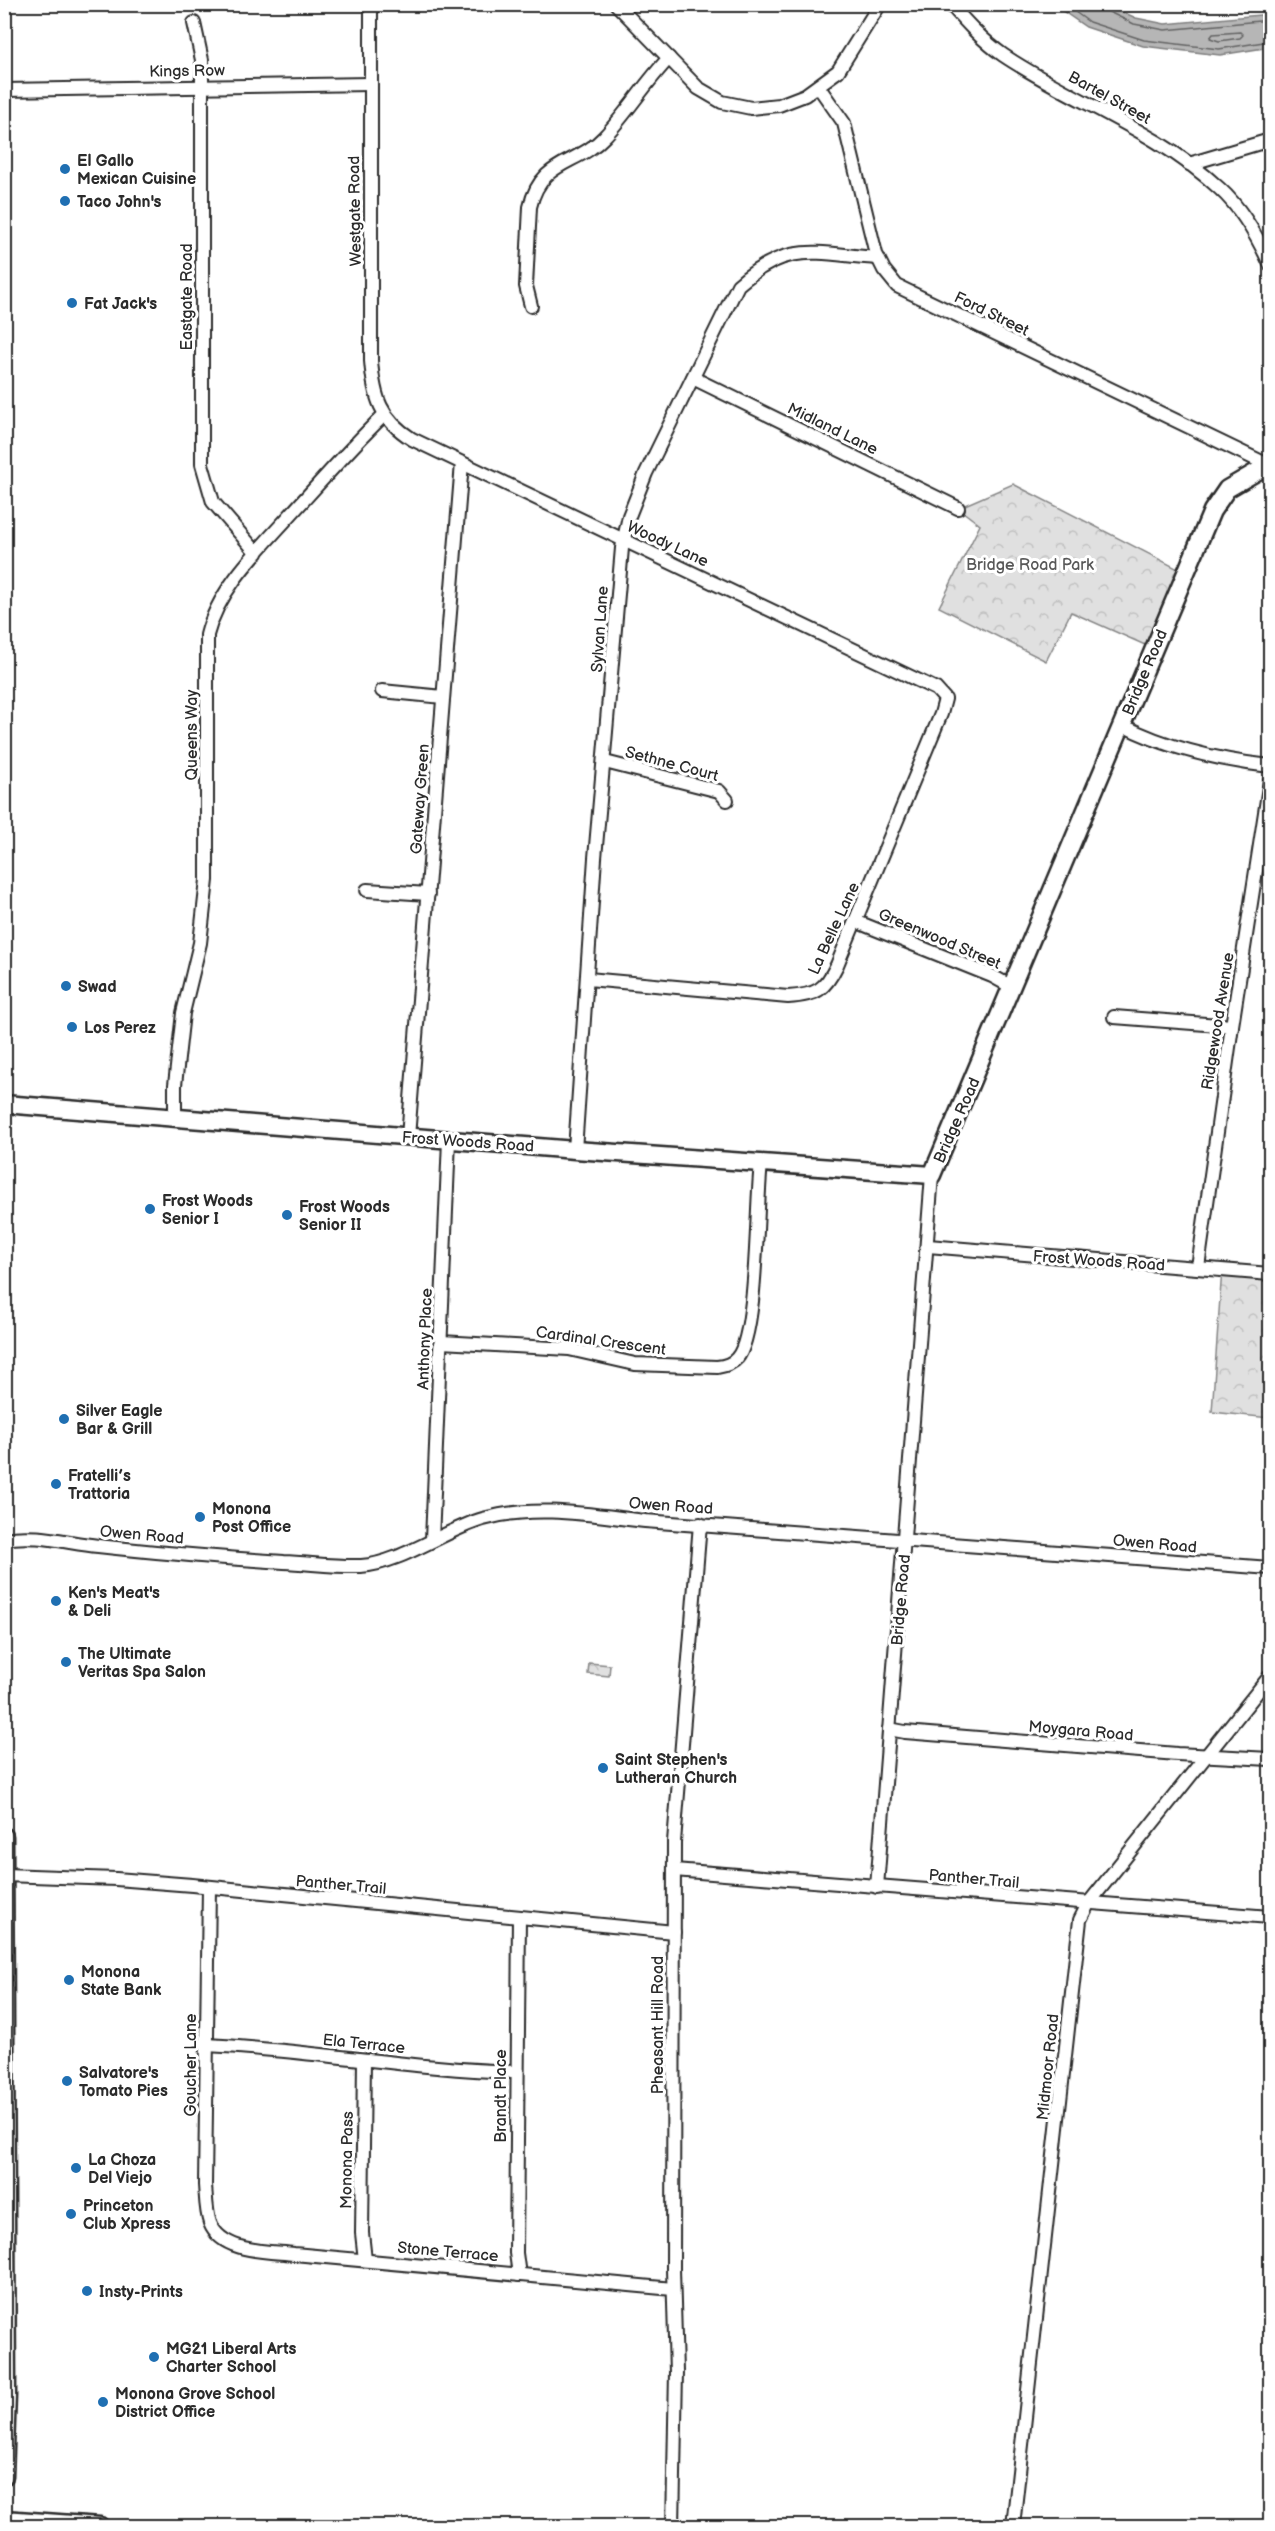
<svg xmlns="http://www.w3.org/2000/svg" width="1275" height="2531" viewBox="0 0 1275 2531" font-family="'Balsamiq Sans',sans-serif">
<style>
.park{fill:url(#park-crowns);stroke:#868686;stroke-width:1.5}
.water{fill:#b6b6b6;stroke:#7e7e7e;stroke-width:1.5}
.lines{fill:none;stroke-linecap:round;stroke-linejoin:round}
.shore{stroke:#636363;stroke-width:1.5}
.street-casing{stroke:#2b2b2b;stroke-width:16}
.secondary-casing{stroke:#2b2b2b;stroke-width:21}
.street{stroke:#fff;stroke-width:12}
.secondary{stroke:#fff;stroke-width:16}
.poi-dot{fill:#1f6fb2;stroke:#fff;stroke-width:2}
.labels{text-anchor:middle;stroke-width:6;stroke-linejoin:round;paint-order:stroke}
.street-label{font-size:16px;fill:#2b2b2b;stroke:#fff}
.poi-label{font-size:16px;font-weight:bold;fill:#2b2b2b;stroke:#fff;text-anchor:start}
.park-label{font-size:16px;fill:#585858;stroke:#fff}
</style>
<defs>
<pattern id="park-crowns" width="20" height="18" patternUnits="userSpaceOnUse" patternTransform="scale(1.5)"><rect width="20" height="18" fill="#e0e0e0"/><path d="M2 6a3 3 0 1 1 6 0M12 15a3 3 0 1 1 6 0" fill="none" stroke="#c0c0c0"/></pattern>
</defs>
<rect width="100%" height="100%" fill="#fff"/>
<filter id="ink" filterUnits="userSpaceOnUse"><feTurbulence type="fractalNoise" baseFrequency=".0167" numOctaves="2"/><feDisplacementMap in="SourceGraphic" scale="12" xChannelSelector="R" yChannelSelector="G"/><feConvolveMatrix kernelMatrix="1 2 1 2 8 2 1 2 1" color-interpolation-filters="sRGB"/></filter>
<g filter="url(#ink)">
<g class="park">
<path d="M 1013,484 L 1186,573 L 1154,649 L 1071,612 L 1046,661 L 939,607 L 980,525 L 958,508 Z"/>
<path d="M 1222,1269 L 1270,1274 L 1270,1418 L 1212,1412 Z"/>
<path d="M 589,1663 L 610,1665 L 609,1676 L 588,1674 Z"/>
</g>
<path class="water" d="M 1054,5 L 1107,5 L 1136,18 L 1165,24 L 1270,14 L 1270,47 L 1220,55 L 1143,46 L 1086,27 Z"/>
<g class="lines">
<g class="shore">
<path d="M 1064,4 L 1089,22 L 1144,40 L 1219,49 L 1270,41"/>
<path d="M 1106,4 L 1109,12 L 1134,24 L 1165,30 L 1270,20"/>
<path d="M 1240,32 L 1243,35 L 1240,38 L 1219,41 L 1210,38 L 1213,34 Z"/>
</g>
<g class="street-casing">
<g id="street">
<path d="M 371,4 L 371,361 C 374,397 380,419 412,439 L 936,689 L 945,699 L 941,714 L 837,965 C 825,990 817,995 788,997 L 588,979"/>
<path d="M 616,4 L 698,88 L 722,102 L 751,108 L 779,105 L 805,95 L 838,71 L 880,4"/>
<path d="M 950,4 C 966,22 983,41 1003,55 C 1073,102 1157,130 1220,189 C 1241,208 1258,238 1270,264"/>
<path d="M 194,23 L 202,60 L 202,464 L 213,502 L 257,553"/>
<path d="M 818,86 L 844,123 L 876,254 L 884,270 L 897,286 L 1268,465"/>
<path d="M 4,90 L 370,84"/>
<path d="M 1189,164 L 1270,140"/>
<path d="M 531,306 L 526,286 L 530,207 C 541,159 577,166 604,137 C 628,112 645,83 669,58"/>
<path d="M 693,378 L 958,508"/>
<path d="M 382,691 L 443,697"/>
<path d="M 1122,725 C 1169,749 1218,760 1270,766"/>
<path d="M 605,762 L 719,791 L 727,800"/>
<path d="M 367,890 L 428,894"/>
<path d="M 855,921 L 992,976 L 1012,987"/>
<path d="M 1114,1017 L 1232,1026"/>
<path d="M 175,1116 L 175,1085 L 183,1013 L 200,943 L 207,880 L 207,635 C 219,587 261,548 293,512 C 323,479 352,446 384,415"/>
<path d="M 408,1137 L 462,463"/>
<path d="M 575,1150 L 595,858 L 622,548 L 629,516 L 646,473 L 738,285 C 789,240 816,254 878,258"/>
<path d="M 928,1246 L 1270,1274"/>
<path d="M 1198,1267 L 1232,1026 L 1270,780"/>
<path d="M 441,1342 L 569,1349 L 635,1364 L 717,1367 C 725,1366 732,1364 737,1358 C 758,1335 756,1202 761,1164"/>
<path d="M 4,1539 C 36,1533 67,1543 98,1546 C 160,1553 222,1558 284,1562 C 309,1563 336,1567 361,1566 C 399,1564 445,1530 483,1519 C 536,1504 592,1515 645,1521 L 1270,1568"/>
<path d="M 432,1540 L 449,1140"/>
<path d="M 889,1729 L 905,1732 L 1177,1754 L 1270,1759"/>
<path d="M 674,1870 L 1270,1917"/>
<path d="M 4,1875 L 116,1879 L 192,1885 L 674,1932"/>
<path d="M 209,1887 L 205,2185 C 206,2197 206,2212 210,2223 C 222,2253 268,2251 294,2254 L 673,2289"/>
<path d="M 877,1887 L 932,1175"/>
<path d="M 519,1917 L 516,2253 L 519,2275"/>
<path d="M 207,2045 C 311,2050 413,2069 517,2072"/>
<path d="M 364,2060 L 362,2233 L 365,2260"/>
<path d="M 673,2526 L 676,2372 L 673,2269 L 674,1842 L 700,1524"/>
<path d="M 1013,2526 L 1080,1920 L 1088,1904 L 1270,1676"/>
</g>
</g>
<g class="secondary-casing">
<g id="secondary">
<path d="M 4,1104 L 575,1150 L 932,1175 L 1212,511 L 1227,489 L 1270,464"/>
<path d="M 4,1836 L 7,2395 L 4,2476"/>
<path d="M 4,2519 L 100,2526"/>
</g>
</g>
<use href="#street" class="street"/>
<use href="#secondary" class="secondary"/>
</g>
</g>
<g class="poi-dot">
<circle cx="65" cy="169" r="6"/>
<circle cx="65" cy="201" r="6"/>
<circle cx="72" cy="303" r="6"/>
<circle cx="66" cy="986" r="6"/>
<circle cx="72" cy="1027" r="6"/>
<circle cx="150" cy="1209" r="6"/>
<circle cx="287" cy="1215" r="6"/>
<circle cx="64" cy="1419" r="6"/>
<circle cx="56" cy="1484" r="6"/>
<circle cx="200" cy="1517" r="6"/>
<circle cx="56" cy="1601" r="6"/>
<circle cx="66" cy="1662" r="6"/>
<circle cx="603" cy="1768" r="6"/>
<circle cx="69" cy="1980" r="6"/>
<circle cx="67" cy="2081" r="6"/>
<circle cx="76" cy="2168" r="6"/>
<circle cx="71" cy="2214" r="6"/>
<circle cx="87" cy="2291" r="6"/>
<circle cx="154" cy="2357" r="6"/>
<circle cx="103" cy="2402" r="6"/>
</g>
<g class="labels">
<g class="street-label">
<text transform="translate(187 70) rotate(-1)" y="6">Kings Row</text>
<text transform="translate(1110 97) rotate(29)" y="6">Bartel Street</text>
<text transform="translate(354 211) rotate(-91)" y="6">Westgate Road</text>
<text transform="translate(186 297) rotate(-90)" y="6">Eastgate Road</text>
<text transform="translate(992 313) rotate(26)" y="6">Ford Street</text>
<text transform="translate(833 428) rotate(26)" y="6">Midland Lane</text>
<text transform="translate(668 543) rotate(25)" y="6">Woody Lane</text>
<text transform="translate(599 629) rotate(-86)" y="6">Sylvan Lane</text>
<text transform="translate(1144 672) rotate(-67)" y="6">Bridge Road</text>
<text transform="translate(191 735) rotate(-90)" y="6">Queens Way</text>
<text transform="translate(672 763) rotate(15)" y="6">Sethne Court</text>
<text transform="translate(419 799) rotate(-86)" y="6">Gateway Green</text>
<text transform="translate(833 928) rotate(-65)" y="6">La Belle Lane</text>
<text transform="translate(940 938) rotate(23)" y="6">Greenwood Street</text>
<text transform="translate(1217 1021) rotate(-81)" y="6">Ridgewood Avenue</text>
<text transform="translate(956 1120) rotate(-66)" y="6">Bridge Road</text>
<text transform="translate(468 1141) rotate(4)" y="6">Frost Woods Road</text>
<text transform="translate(1099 1260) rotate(4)" y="6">Frost Woods Road</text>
<text transform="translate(424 1339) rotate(-88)" y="6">Anthony Place</text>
<text transform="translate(601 1340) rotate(8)" y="6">Cardinal Crescent</text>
<text transform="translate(671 1505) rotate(4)" y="6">Owen Road</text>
<text transform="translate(142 1534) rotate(5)" y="6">Owen Road</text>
<text transform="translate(1155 1543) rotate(5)" y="6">Owen Road</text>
<text transform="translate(900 1600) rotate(-85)" y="6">Bridge Road</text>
<text transform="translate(1081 1730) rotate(5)" y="6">Moygara Road</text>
<text transform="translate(974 1878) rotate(5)" y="6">Panther Trail</text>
<text transform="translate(341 1884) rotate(5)" y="6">Panther Trail</text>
<text transform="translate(657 2025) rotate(-90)" y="6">Pheasant Hill Road</text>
<text transform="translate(364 2043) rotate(6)" y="6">Ela Terrace</text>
<text transform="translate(190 2065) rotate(-90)" y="6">Goucher Lane</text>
<text transform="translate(1047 2067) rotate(-84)" y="6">Midmoor Road</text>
<text transform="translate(500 2096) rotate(-90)" y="6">Brandt Place</text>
<text transform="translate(346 2160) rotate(-89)" y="6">Monona Pass</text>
<text transform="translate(448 2251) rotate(5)" y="6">Stone Terrace</text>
</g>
<g class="poi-label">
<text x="77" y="166">El Gallo<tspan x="77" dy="18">Mexican Cuisine</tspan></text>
<text x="77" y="207">Taco John's</text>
<text x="84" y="309">Fat Jack's</text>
<text x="78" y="992">Swad</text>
<text x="84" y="1033">Los Perez</text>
<text x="162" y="1206">Frost Woods<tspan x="162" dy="18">Senior I</tspan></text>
<text x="299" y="1212">Frost Woods<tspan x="299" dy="18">Senior II</tspan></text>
<text x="76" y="1416">Silver Eagle<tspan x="76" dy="18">Bar &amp; Grill</tspan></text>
<text x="68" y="1481">Fratelli’s<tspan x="68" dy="18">Trattoria</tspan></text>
<text x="212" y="1514">Monona<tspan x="212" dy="18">Post Office</tspan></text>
<text x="68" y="1598">Ken's Meat's<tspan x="68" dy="18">&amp; Deli</tspan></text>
<text x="78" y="1659">The Ultimate<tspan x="78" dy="18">Veritas Spa Salon</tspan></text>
<text x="615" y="1765">Saint Stephen's<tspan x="615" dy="18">Lutheran Church</tspan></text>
<text x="81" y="1977">Monona<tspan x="81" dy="18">State Bank</tspan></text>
<text x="79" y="2078">Salvatore's<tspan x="79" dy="18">Tomato Pies</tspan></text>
<text x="88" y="2165">La Choza<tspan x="88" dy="18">Del Viejo</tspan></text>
<text x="83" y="2211">Princeton<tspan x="83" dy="18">Club Xpress</tspan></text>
<text x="99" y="2297">Insty-Prints</text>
<text x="166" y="2354">MG21 Liberal Arts<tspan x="166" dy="18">Charter School</tspan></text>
<text x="115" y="2399">Monona Grove School<tspan x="115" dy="18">District Office</tspan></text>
</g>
<g class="park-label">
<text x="1030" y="570">Bridge Road Park</text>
</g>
</g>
<rect width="1275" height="2531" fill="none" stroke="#fff" stroke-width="24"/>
<rect x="12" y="12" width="1251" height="2507" fill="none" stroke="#2b2b2b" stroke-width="2" filter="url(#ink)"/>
</svg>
